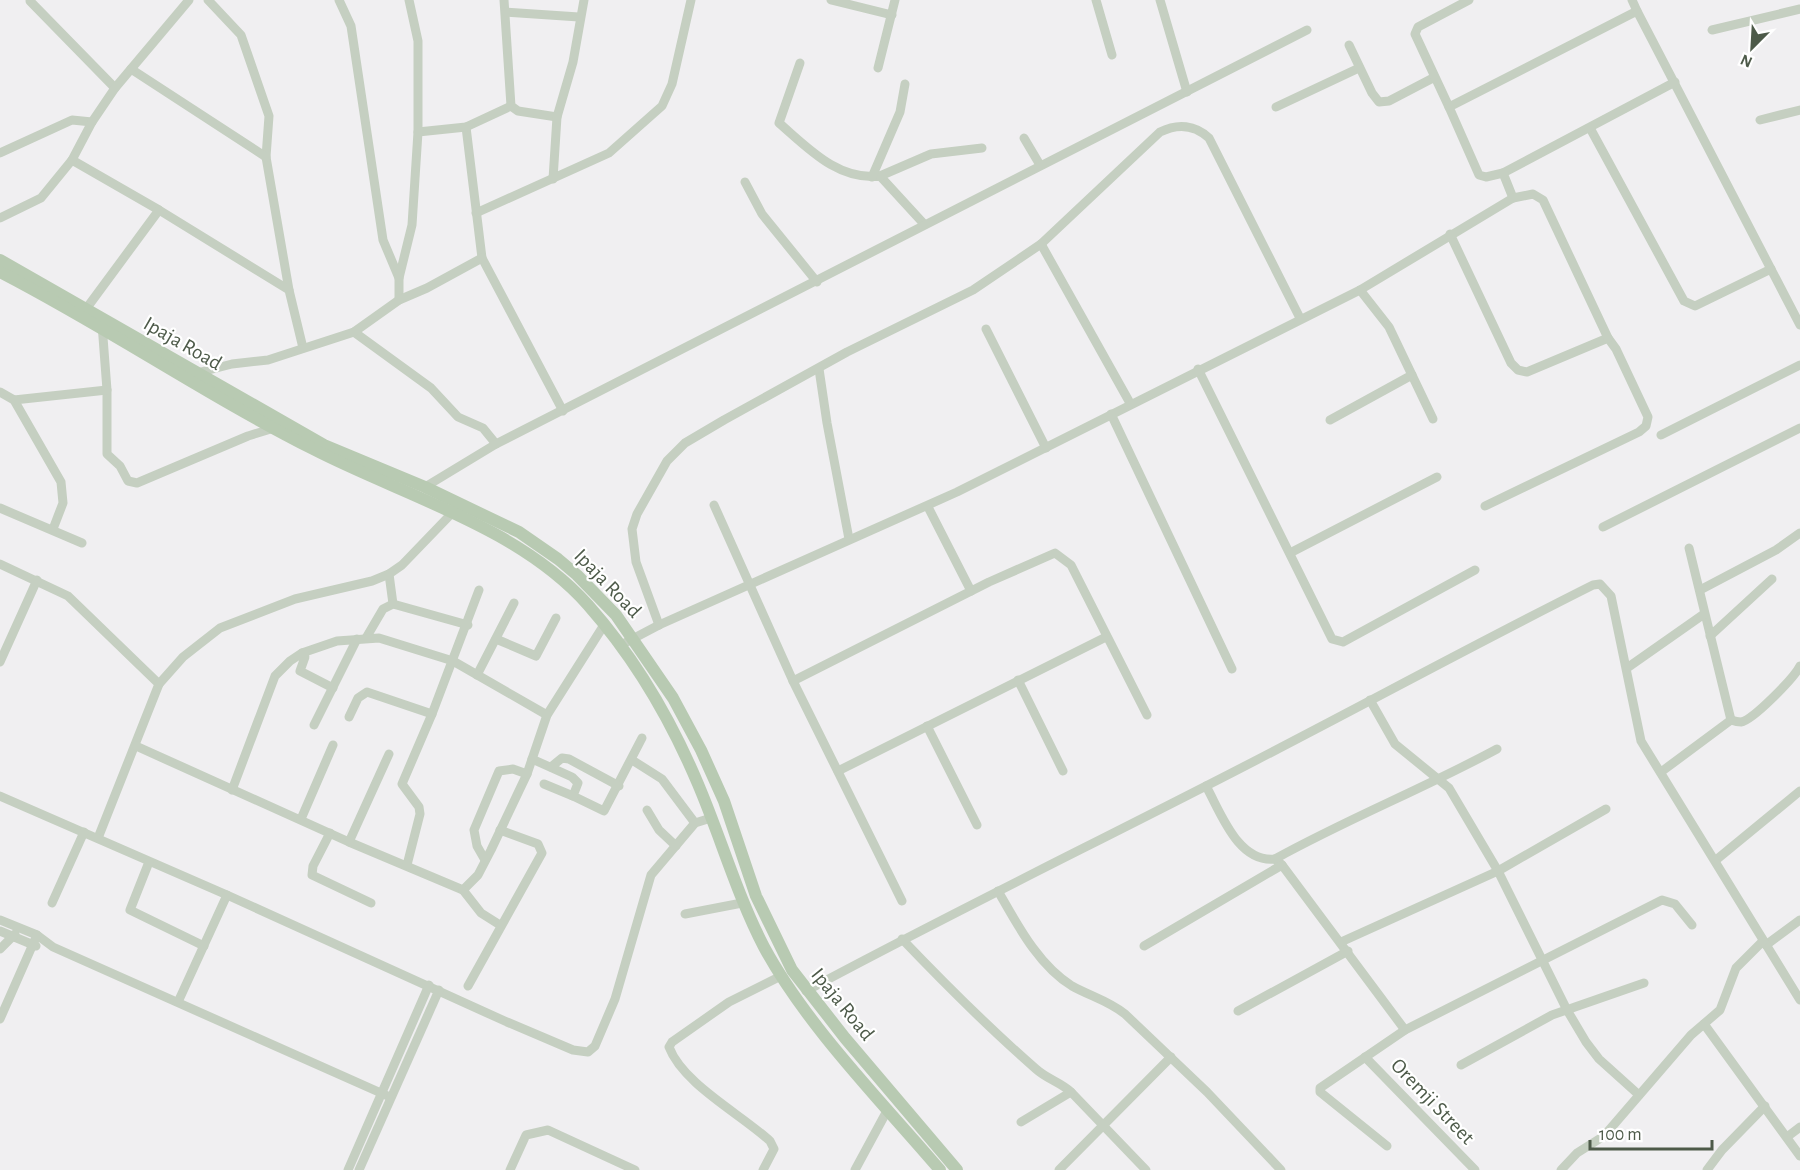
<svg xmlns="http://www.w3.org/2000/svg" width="1800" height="1170" viewBox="0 0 1800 1170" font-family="'Alegreya Sans',sans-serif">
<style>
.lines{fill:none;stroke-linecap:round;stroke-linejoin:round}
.minor{stroke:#c5cfc1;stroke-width:9}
.major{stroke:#b8cab2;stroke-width:12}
.labels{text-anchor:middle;stroke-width:4.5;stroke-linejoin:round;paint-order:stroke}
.street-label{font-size:21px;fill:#4d5a49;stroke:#fff}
</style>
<rect width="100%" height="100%" fill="#f0eff1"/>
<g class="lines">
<g class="minor">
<path d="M 208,0 L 241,35 L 269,116 L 266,157 L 289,290"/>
<path d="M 339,0 L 351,26 L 383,240 L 399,278 L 399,300"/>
<path d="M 504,0 L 511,106 L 518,111 L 557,117"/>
<path d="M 831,0 L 892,15"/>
<path d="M 1096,0 L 1112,55"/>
<path d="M 1160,0 L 1187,92"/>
<path d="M 1632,0 L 1637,11"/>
<path d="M 30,1 L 115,88"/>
<path d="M 506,12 L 579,17"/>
<path d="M 1712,30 L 1800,9"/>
<path d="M 1349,45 L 1372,93 L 1379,102 L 1389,101 L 1433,78"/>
<path d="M 800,63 L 779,123 C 808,148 838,181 880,176 L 924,224"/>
<path d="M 878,68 L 895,0"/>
<path d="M 131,69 L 266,157"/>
<path d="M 1276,107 L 1359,68"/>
<path d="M 1449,107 L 1415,34 L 1418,27 L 1469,0"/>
<path d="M 1760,120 L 1800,110"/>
<path d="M 466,127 L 482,258 L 563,411"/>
<path d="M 1590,128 L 1684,301 L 1695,306 L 1771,269"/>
<path d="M 418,132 L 466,127 L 511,106"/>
<path d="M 1024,138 L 1040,165"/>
<path d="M 0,153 L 72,120 L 92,122"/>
<path d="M 72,160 L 159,210 L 289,290 L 303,348"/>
<path d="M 1503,173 L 1486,177 L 1479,175 L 1449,107 L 1637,11 L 1800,325"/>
<path d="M 880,176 L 931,154 L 982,148"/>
<path d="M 872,177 L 900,112 L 905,84"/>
<path d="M 553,179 L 557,117 L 573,62 L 584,0"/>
<path d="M 745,182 L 762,214 L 817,282"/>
<path d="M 1513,198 L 1503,173 L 1675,82"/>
<path d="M 476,213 L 609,153 L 662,106 L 672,84 L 691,0"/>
<path d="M 0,218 L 41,198 L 72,160 L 92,122 L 115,88 L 189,0"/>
<path d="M 1450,234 L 1511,363 L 1518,370 L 1527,372 L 1608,338 L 1616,349 L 1648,417 L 1646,426 L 1639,432 L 1485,506"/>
<path d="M 1041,244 L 1130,403"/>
<path d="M 399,278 L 412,225 L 418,132 L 418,41 L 409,0"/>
<path d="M 1360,290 L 1389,327 L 1433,419"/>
<path d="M 86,309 L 159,210"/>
<path d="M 102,324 L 107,390 L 107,454 L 120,466 L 128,481 L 137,483 L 248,436 L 274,428"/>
<path d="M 986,329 L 1046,448"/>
<path d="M 354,332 L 431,388 L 458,417 L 483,428 L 496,444"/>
<path d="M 819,369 L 827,423 L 849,539"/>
<path d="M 1198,369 L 1332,639 L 1343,642 L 1475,570"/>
<path d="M 197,373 L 232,364 L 268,360 L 354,332 L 399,300 L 427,288 L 482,258"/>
<path d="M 0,392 L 14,400 L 61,482 L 63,503 L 53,529"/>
<path d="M 14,400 L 107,390"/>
<path d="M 1111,414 L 1232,669"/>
<path d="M 1330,420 L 1412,375"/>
<path d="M 1661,435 L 1800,365"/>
<path d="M 425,487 L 496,444 L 1307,30"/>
<path d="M 714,505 L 793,681 L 902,901"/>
<path d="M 928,507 L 971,591"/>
<path d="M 0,508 L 82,543"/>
<path d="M 1603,527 L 1800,428"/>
<path d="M 1689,548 L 1731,720"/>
<path d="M 1290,553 L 1437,477"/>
<path d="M 0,564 L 68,596 L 159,684 L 98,838"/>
<path d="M 389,574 L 393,604"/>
<path d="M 1700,590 L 1776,550 L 1800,533"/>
<path d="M 659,625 L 636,562 L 632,529 L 637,514 L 667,461 L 685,443 L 724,420 L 847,352 L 973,290 L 1041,244 L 1160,132 C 1178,123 1195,125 1209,138 L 1300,318"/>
<path d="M 1710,636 L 1772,579"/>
<path d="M 366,638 L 383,609 L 393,604 L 468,625"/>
<path d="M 496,639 L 536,656 L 556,618"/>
<path d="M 621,645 L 659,625 L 957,492 L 1360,290 L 1513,198 L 1533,194 L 1543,200 L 1608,338"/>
<path d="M 302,653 L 305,657 L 300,671 L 333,688"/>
<path d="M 0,662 L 37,580"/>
<path d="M 1627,668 L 1704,614"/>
<path d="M 477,675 L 514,603"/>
<path d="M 1018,680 L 1063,771"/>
<path d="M 793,681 L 989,582 L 1055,553 L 1071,565 L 1147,715"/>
<path d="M 159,684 L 183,657 L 220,628 L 295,599 L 372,581 L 389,574 L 402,565 L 456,509"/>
<path d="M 1370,700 L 1395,744 L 1449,788 L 1498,871 L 1567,1010 L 1586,1042 L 1599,1059 L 1639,1095"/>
<path d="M 349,717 L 358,698 L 367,692 L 432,714"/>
<path d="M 314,725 L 357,639"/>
<path d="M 927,726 L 977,825"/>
<path d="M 136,746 L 349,842 L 463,890 L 478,875 L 491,850 L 527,774 L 547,715 L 604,625"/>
<path d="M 532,759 L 572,777 L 578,783 L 573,796 L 604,811 L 642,738"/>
<path d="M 632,760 L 662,779 L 695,823"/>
<path d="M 551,767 L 562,758 L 569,759 L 619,786"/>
<path d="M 838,771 L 1106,637"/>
<path d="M 1661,772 L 1731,720 C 1734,721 1738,722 1741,722 C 1753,720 1794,678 1800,666"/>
<path d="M 544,784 L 573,796"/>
<path d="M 1206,786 C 1221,813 1238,863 1275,859 L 1282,865 L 1405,1030"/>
<path d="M 232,790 L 275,676 L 290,661 L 302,653 L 337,641 L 379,638 L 453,661 L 547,715"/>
<path d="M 0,796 L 227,895 L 507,1022 L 573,1050 L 588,1052 L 595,1046 L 615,999 L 651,875 L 695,823 L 711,818"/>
<path d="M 647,810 L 659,830 L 676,846"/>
<path d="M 301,819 L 333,745"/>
<path d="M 330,833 L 313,866 L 312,875 L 371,903"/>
<path d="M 349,842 L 389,754"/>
<path d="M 1275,859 C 1347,819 1425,788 1497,749"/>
<path d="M 485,860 L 477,846 L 474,830 L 499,771 L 513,769 L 527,774"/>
<path d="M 1716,860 L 1800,791"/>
<path d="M 149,862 L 130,910 L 204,946"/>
<path d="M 407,865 L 420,814 L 419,807 L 402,784 L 432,714 L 479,590"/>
<path d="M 463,890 L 481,913 L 500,925"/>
<path d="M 998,891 C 1017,924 1038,965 1072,986 C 1090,996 1109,1001 1125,1014 L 1207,1092 L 1281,1170"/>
<path d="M 52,903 L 84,832"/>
<path d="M 685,914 L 742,903"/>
<path d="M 0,920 L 37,935 L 53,947 L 390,1097"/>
<path d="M 0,931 L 36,946"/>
<path d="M 902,939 C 945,984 989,1028 1036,1069 C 1047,1079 1060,1082 1071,1092 L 1146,1170"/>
<path d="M 1341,942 L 1498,871 L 1606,809"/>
<path d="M 1766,945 L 1800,920"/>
<path d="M 1144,946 L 1282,865"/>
<path d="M 0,949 L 15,934"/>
<path d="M 468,986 L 542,853 L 538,844 L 500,830"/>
<path d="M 806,991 C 938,920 1073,854 1206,786 C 1336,720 1463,650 1593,585 L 1600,584 L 1611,596 L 1641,741 L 1800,1000"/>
<path d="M 178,1002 L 227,895"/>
<path d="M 1238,1011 L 1348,951"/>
<path d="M 0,1019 L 37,935"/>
<path d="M 1704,1024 L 1800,1156"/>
<path d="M 1365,1057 L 1475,1170"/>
<path d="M 1461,1065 L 1552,1015 L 1644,983"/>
<path d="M 1021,1122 L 1071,1092"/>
<path d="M 1787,1137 L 1800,1127"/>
<path d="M 1387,1146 L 1320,1092 L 1320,1088 L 1405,1030 L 1662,900 L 1675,904 L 1692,925"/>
<path d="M 348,1170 L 429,985"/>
<path d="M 359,1170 L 439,990"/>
<path d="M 510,1170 L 526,1135 L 548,1130 L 635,1170"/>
<path d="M 763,1170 L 774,1149 L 770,1141 C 741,1114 683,1084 669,1047 L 672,1042 L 729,1002 L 781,976"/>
<path d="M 855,1170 L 888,1109"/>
<path d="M 1059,1170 L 1171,1057"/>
<path d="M 1561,1170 L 1577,1153 L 1604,1136 L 1691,1035 L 1720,1010 L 1736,968 L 1763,941"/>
<path d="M 1707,1170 L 1722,1150 L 1765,1106"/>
</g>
<g class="major">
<path d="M 0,260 L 324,445 L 425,487 L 519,532 L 558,559 L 577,575 L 616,615 L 673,698 L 701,750 L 724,801 L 756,896 L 792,970 L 845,1038 L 957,1170"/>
<path d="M 0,272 C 107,327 206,395 313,449 C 404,496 519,527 588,605 C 634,657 671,720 698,784 C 721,838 737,895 764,947 C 806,1025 882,1102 940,1170"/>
</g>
</g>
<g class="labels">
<g class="street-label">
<text transform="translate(183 343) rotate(30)" y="7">Ipaja Road</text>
<text transform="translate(608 583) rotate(46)" y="7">Ipaja Road</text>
<text transform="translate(843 1004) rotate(51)" y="7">Ipaja Road</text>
<text transform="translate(1433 1101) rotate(46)" y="7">Oremji Street</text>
</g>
</g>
<g transform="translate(1752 48) rotate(204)" stroke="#ffffff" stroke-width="4.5" paint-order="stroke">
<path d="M0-4.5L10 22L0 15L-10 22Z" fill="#4d5a49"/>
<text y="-9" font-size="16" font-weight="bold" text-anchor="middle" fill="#4d5a49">N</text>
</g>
<path d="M1590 1140v9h122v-9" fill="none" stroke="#4d5a49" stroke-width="3"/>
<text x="1599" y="1140" font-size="18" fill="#4d5a49" stroke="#ffffff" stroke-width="4.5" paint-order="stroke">100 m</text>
</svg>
